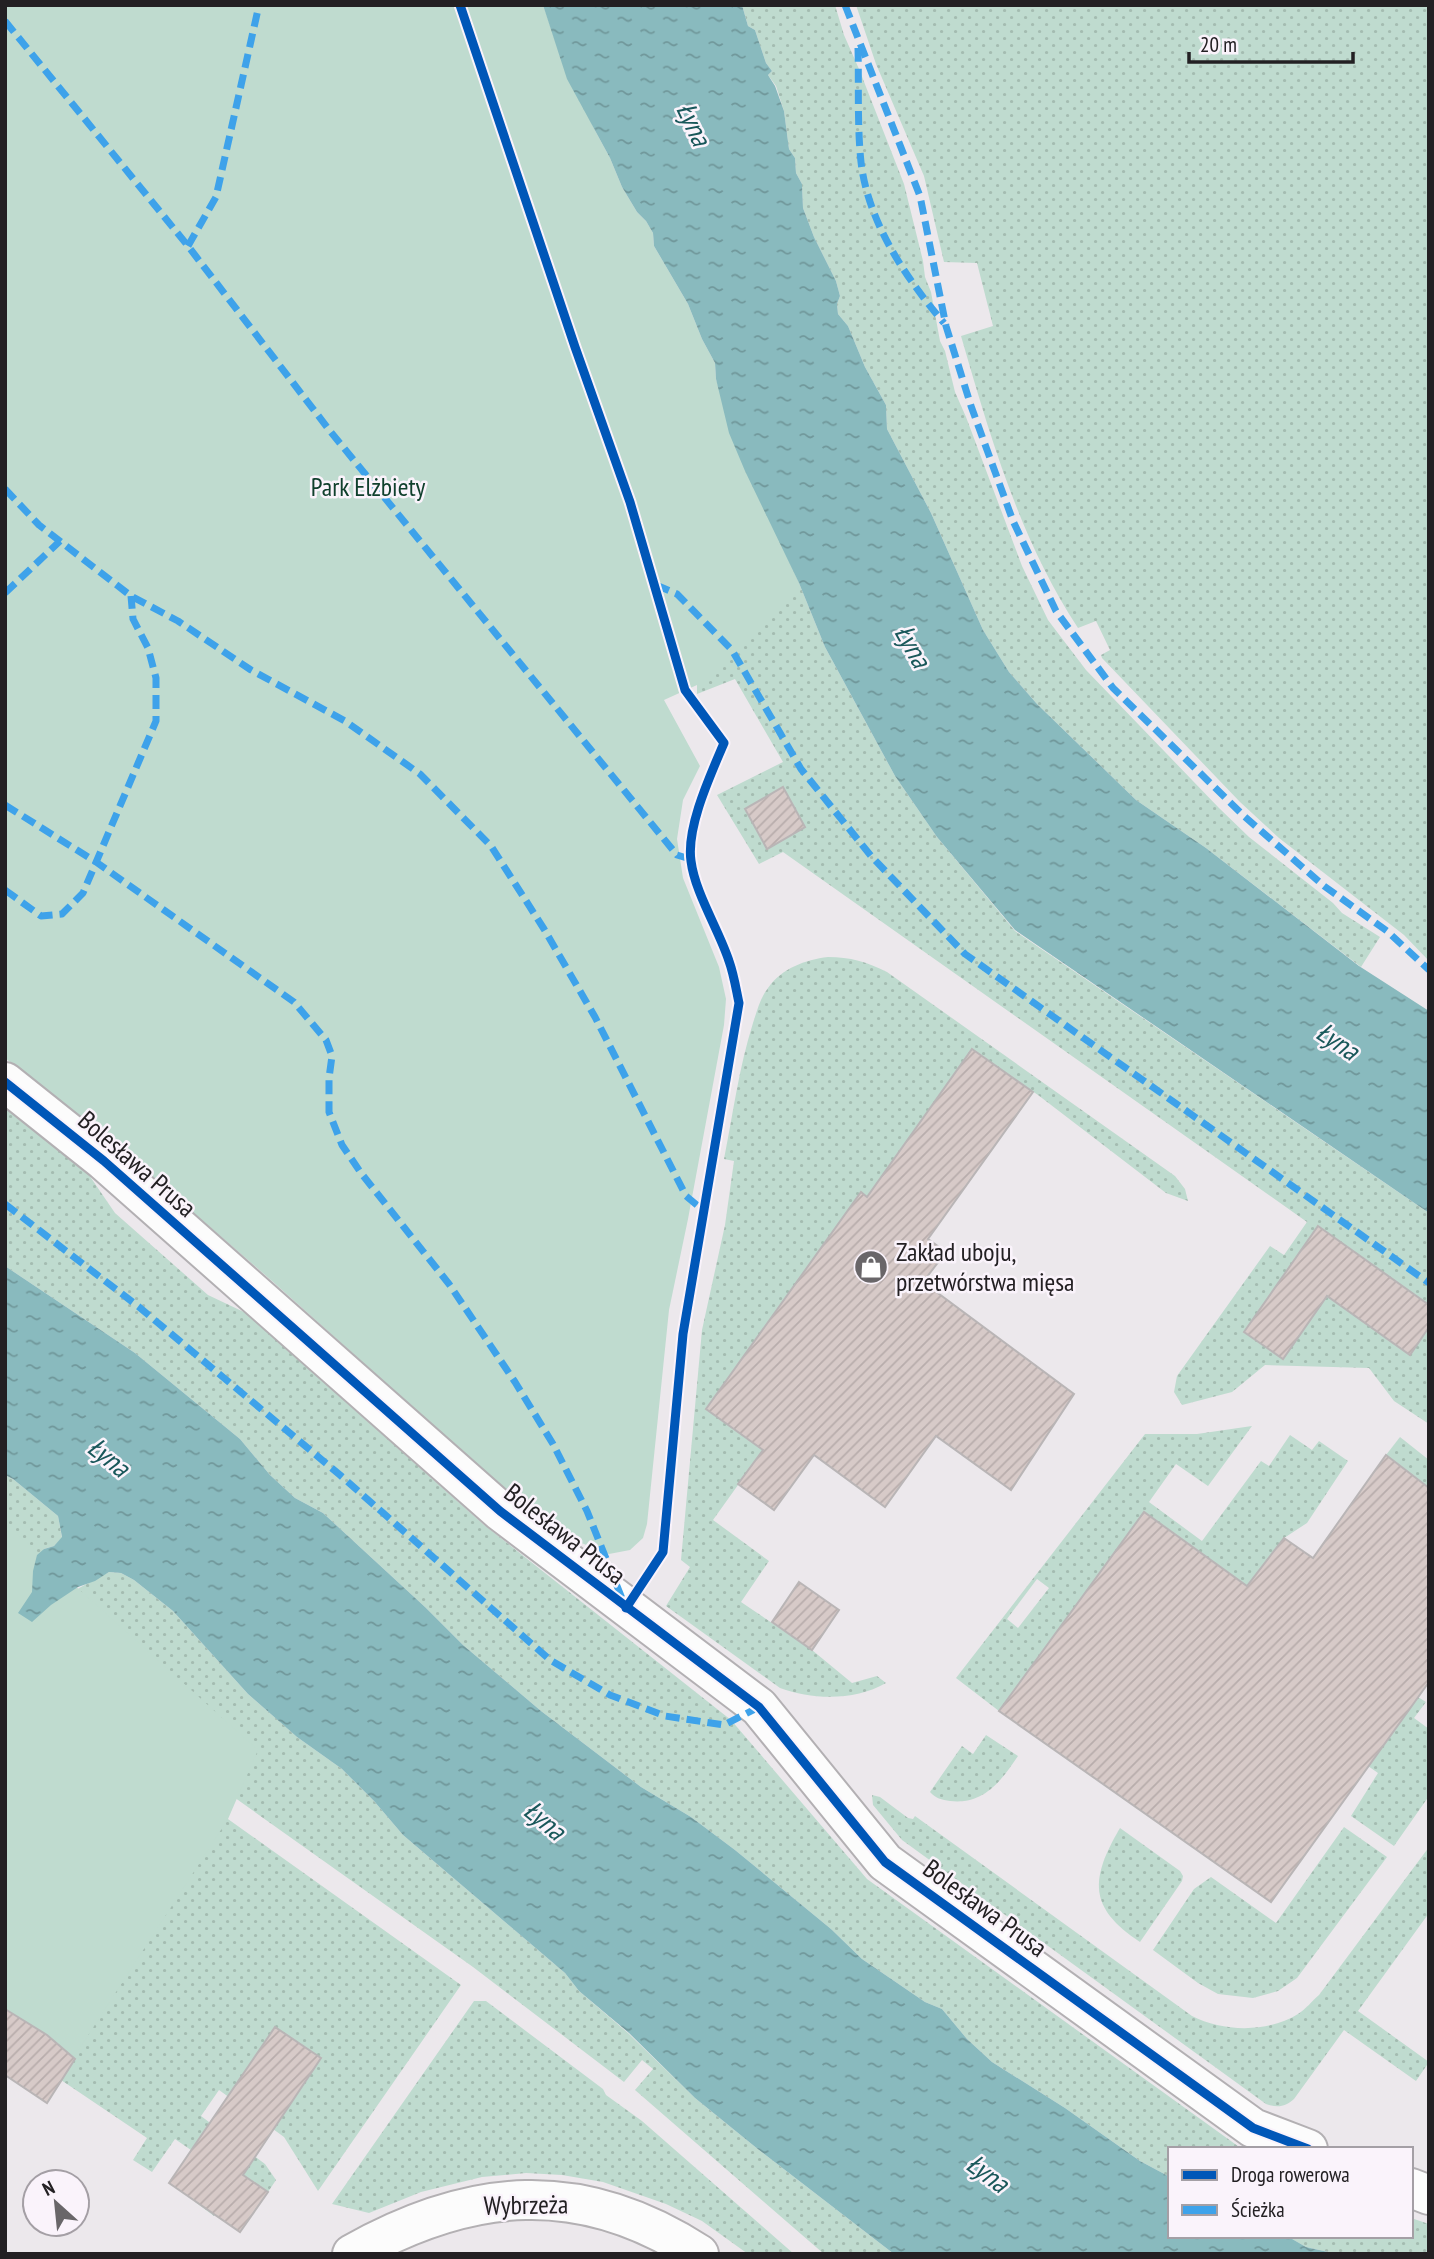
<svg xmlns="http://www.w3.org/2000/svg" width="1434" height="2259" viewBox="0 0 1434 2259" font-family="'PT Sans Narrow',sans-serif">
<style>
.grass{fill:url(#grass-dots);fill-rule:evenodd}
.park{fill:#bfdbcf}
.water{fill:url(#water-ripples)}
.building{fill:url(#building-hatch);stroke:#b9b5b6;stroke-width:2}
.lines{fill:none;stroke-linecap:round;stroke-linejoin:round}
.minor-casing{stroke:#b3b0b3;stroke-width:42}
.minor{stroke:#fcfcfc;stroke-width:38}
.quiet{stroke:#3ea2ea;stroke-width:7;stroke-dasharray:14 7;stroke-linecap:butt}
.cycleway-casing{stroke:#faf3fb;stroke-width:13}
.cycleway{stroke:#0057b8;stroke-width:9}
.labels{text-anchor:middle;stroke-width:5;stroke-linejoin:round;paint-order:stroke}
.park-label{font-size:26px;fill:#10402d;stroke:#faf3fb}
.street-label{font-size:26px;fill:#232023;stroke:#faf3fb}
.poi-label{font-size:26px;fill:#232023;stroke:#faf3fb;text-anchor:start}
.water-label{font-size:28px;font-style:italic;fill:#19575a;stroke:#faf3fb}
</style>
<defs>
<pattern id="grass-dots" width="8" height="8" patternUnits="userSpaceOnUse" patternTransform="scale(1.75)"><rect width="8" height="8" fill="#bfdbcf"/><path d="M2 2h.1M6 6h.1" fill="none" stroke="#a4bcb1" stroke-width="1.8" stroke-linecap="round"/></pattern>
<pattern id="water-ripples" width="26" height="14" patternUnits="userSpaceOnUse" patternTransform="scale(1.75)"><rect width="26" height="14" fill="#89babe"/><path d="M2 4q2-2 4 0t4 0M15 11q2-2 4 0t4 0" fill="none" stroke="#70979a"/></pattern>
<pattern id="building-hatch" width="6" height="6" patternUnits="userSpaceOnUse" patternTransform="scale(1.75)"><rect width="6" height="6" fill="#d7cac8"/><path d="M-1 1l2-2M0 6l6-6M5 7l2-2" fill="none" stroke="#b8adac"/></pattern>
</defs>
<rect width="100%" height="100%" fill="#ece8ec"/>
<g class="grass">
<path d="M 543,5 L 558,49 L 799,583 L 825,647 L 895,776 L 937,837 L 1015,931 L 1429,1213 L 1429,1305 L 1318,1226 L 1245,1332 L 1283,1359 L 1327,1296 L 1410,1354 L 1429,1327 L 1429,1424 L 1394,1401 L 1369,1368 L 1265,1365 L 1232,1392 L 1182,1405 L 1174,1392 L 1177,1376 L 1270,1246 L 1284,1255 L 1307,1222 L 783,852 L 759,864 L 717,795 L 783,762 L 735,679 L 697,694 L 697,685 Z"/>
<path d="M 742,5 L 835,5 L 844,35 L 859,69 L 904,184 L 923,261 L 925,277 L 931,292 L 940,341 L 945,351 L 955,392 L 966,417 L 1022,566 L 1048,620 L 1086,670 L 1219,808 L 1249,837 L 1333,903 L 1342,913 L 1380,937 L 1361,967 L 1206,848 L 1136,800 L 1037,704 L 1009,672 L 983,630 L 931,513 L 887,429 L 886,405 L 865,367 L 848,326 L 838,314 L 837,304 L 840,296 L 836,281 L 814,237 L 803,208 L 802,184 L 796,173 L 795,158 L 789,149 L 784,111 L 776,86 L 768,75 L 772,71 L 766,63 L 755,30 L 748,26 Z"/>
<path d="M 856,5 L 1429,5 L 1429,961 L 1404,935 L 1279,838 L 1240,802 L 1102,658 L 1101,655 L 1110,650 L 1096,621 L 1078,628 C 1020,540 990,436 961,336 L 993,326 L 977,263 L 944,262 L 924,176 L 876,64 Z"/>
<path d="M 828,957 C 850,957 867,962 887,972 L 1175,1176 L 1185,1189 L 1188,1201 L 1166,1193 L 1038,1095 L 971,1050 L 867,1197 L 861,1193 L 706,1408 L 763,1450 L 713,1520 L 769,1561 L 741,1602 L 812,1650 L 852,1683 L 877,1676 L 886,1683 C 855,1701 813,1700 780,1688 L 666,1606 L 690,1567 L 681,1560 L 702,1330 L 725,1225 L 734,1161 L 724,1159 C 733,1114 739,1067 753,1023 C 757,1011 760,998 768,988 C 782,968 805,960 828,957 Z"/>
<path d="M 5,1108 L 89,1175 L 115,1213 L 208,1295 L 246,1313 L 483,1524 L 731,1720 L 867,1879 L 1242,2149 L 1170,2149 L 1170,2177 L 1140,2161 L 1065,2108 L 992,2062 L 967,2039 L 942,2009 L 925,2002 L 862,1959 L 831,1929 L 735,1850 L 691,1817 L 641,1787 L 541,1711 L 463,1645 L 425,1607 L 323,1513 L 295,1498 L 270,1475 L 240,1439 L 135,1353 L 5,1266 Z"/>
<path d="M 1252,1426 L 1208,1486 L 1176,1464 L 1149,1502 L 1202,1541 L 1261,1461 L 1269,1466 L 1290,1435 L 1312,1450 L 1319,1441 L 1348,1461 L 1307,1523 L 1284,1538 L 1253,1579 L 1283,1601 L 1091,1587 L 999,1711 L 956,1678 L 1145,1434 L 1197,1434 ZM 1037,1579 L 1049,1588 L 1018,1628 L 1007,1619 Z"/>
<path d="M 1400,1437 L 1429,1460 L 1429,1488 L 1386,1455 Z"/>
<path d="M 5,1475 L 13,1479 L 58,1516 L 62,1538 L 54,1546 L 44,1549 L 5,1621 Z"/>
<path d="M 109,1572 L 121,1573 L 134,1580 L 173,1611 L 248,1694 L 297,1737 L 342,1769 L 374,1801 L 403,1835 L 565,1973 L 579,1991 L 628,2033 L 695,2098 L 759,2150 L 894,2254 L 824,2254 L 635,2090 L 653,2069 L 642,2060 L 624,2082 L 473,1967 L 176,1756 L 51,1605 C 70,1593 89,1582 109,1572 Z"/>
<path d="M 1418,1697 L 1426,1702 L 1414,1718 L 1429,1729 L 1429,1796 L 1394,1846 L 1351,1816 L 1378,1773 L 1368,1766 Z"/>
<path d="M 986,1735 L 1018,1756 C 1001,1781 984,1805 950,1801 C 942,1800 935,1798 930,1792 L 962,1746 L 973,1754 Z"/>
<path d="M 5,1743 L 162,1772 L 461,1985 L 318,2191 L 284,2137 L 219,2090 L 201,2116 L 265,2164 L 276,2180 L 268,2192 L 242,2175 L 214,2216 L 195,2202 L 217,2168 L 175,2139 L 152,2172 L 133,2160 L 147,2138 L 61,2080 L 73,2057 L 53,2040 L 5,2009 Z"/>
<path d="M 872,1795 L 880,1797 L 908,1818 L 913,1819 L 915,1816 L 1192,2016 C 1223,2032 1268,2033 1298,2014 C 1306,2009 1312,2001 1319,1995 L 1429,1847 L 1429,1913 L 1358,2011 L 1429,2062 L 1416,2081 L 1344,2030 L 1294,2099 C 1285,2107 1278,2108 1266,2104 L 902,1840 L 873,1805 Z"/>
<path d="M 1344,1827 L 1387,1857 L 1297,1978 L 1278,1991 L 1253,1998 L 1218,1994 L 1198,1983 L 1153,1950 L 1194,1889 L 1211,1877 L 1276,1923 Z"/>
<path d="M 1120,1828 L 1180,1871 L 1183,1876 L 1182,1881 L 1140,1942 C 1088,1908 1090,1879 1120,1828 Z"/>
<path d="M 474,2001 L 486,2001 L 603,2089 L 606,2095 L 642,2121 L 794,2254 L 748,2254 L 702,2221 L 666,2204 L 603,2182 L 562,2175 L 526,2173 L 482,2177 L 421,2192 L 369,2213 L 332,2204 Z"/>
<path d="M 1411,2218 L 1429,2224 L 1429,2254 L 1337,2254 L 1306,2247 L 1287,2236 L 1411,2236 Z"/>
</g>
<g class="park">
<path d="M 5,5 L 543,5 L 567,79 L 610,158 L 622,187 L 637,212 L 646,221 L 653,233 L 654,246 L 688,304 L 702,339 L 715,363 L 716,379 L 745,471 L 799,583 L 697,685 L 664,700 L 700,766 L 683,800 L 677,839 L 683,878 L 719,967 L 726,999 L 724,1025 L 688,1219 L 669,1310 L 647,1524 L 643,1538 L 630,1550 L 609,1554 L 574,1540 L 512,1496 L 272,1281 L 112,1142 L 5,1058 Z"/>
<path d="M 5,1527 L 15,1532 L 258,1750 L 228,1819 L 74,2057 L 53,2040 L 5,2009 Z"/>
</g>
<g class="water">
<path d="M 543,5 L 742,5 L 748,26 L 755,30 L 766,63 L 772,71 L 768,75 L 775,86 L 784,111 L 789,149 L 795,158 L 796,173 L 802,184 L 803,208 L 814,237 L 836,281 L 840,296 L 837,304 L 838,314 L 848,326 L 865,367 L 886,405 L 887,429 L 931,513 L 983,630 L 1009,672 L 1037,704 L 1136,800 L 1206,848 L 1359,966 L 1429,1011 L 1429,1213 L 1015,930 L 937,837 L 895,776 L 825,647 L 799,583 L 745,471 L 729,433 L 716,379 L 715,363 L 702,339 L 688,304 L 654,246 L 653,233 L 646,221 L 637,212 L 622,187 L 610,158 L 567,79 Z"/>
<path d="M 5,1266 L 135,1353 L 240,1439 L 270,1475 L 295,1498 L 323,1513 L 425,1607 L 463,1645 L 541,1711 L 641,1787 L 691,1817 L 735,1850 L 831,1929 L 862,1959 L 925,2002 L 942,2009 L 967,2039 L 992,2062 L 1065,2108 L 1140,2161 L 1170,2177 L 1170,2236 L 1287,2236 L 1306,2247 L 1337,2254 L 894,2254 L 759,2150 L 695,2098 L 629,2033 L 579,1991 L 565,1973 L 403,1835 L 374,1801 L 342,1769 L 297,1737 L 248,1694 L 173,1611 L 134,1580 L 121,1573 L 109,1572 L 95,1581 L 78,1587 L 51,1605 L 32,1622 L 18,1613 L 32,1592 L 33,1571 L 37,1555 L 44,1549 L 54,1546 L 62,1537 L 58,1516 L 13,1479 L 5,1475 Z"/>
</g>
<g class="building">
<path d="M 783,787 L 805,827 L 767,849 L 745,809 Z"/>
<path d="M 972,1049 L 1033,1092 L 928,1239 L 946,1252 L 923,1282 L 1074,1394 L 1011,1490 L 936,1436 L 885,1507 L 814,1455 L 774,1510 L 738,1484 L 763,1450 L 706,1409 L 861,1192 L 867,1197 Z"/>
<path d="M 1318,1226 L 1429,1305 L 1429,1327 L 1410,1355 L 1327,1296 L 1283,1359 L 1244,1332 Z"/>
<path d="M 1386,1455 L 1429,1488 L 1429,1682 L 1271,1902 L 999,1711 L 1144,1512 L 1247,1586 L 1284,1538 L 1313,1558 Z"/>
<path d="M 799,1582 L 839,1610 L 812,1650 L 772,1622 Z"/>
<path d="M 5,2009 L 47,2035 L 75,2059 L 47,2103 L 5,2075 Z"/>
<path d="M 275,2027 L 321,2058 L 243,2175 L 268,2192 L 240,2232 L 169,2183 Z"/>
</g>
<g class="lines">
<g class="minor-casing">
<g id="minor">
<path d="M 5,1082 L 104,1161 L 500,1511 L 759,1707 L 885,1862 L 1253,2128 L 1308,2149"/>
<path d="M 1411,2188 L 1429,2195"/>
<path d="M 352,2254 C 471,2187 581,2177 699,2254"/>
</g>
</g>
<use href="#minor" class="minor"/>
<g class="quiet">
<path d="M 845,5 L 920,196 L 946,326 L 971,406 L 1013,521 L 1056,611 L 1113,688 L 1244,816 L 1324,886 L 1387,931 L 1429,970"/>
<path d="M 5,21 L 188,246 L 330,431 L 677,855 L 690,859"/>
<path d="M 858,48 C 859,85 857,124 861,162 C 868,222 905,277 944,323"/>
<path d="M 188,246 L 216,197 L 259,5"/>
<path d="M 5,489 L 39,525 L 131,596 L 178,621 L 251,670 L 345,721 L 420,774 L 491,846 L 544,929 L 595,1017 L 686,1196 L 704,1211"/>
<path d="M 656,585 L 677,594 L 732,650 L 801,769 L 871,856 L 965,954 L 1429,1283"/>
<path d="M 5,593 L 60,541"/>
<path d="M 5,805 L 96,862 L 294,1002 L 326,1040 L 332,1056 L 329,1078 L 329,1112 L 342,1145 L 361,1173 L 449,1284 L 515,1382 L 553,1444 L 587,1511 L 623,1601"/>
<path d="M 5,890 L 41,916 L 62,914 L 83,893 L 156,721 L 156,678 L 148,648 L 133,619 L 131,596"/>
<path d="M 5,1204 L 139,1307 L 340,1475 L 550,1660 L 610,1695 L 665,1716 L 724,1725 L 759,1707"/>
</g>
<g class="cycleway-casing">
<g id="cycleway">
<path d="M 460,5 L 575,347 L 630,502 L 685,690 L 724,743 C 711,774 686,827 691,861 C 695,893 719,930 729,961 C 734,975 736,989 739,1003 L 683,1334 L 663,1552 L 626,1608"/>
<path d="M 5,1082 L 104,1161 L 500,1511 L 759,1707 L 885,1862 L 1253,2128 L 1308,2149"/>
</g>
</g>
<use href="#cycleway" class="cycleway"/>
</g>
<defs>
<g id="shop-disc" transform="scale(1.75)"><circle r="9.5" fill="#696669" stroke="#faf3fb"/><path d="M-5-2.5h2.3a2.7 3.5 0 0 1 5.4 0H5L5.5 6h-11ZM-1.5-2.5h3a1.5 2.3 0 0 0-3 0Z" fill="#fff"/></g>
</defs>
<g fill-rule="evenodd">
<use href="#shop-disc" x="871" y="1267"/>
</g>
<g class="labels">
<g class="park-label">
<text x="368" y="496">Park Elżbiety</text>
</g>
<g class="street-label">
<text transform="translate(137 1164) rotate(41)" y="9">Bolesława Prusa</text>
<text transform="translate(565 1534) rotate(38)" y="9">Bolesława Prusa</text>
<text transform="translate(985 1908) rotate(36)" y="9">Bolesława Prusa</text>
<text transform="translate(526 2205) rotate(-1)" y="9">Wybrzeża</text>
</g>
<g class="poi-label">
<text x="896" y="1261">Zakład uboju,<tspan x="896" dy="30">przetwórstwa mięsa</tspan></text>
</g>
<g class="water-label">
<text transform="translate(694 124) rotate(65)" y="10">Łyna</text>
<text transform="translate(913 646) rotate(61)" y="10">Łyna</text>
<text transform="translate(1338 1041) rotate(34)" y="10">Łyna</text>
<text transform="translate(109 1457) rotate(39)" y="10">Łyna</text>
<text transform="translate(545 1820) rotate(40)" y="10">Łyna</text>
<text transform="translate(988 2173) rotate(37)" y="10">Łyna</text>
</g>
</g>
<rect width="1434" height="2259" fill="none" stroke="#232023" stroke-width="14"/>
<rect x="1168" y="2147" width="245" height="91" fill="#faf3fb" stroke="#a49fa5" stroke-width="2"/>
<rect x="1182" y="2170" width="35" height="10" fill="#0057b8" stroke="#a49fa5" stroke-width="2"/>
<text x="1231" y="2182" font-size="21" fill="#232023">Droga rowerowa</text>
<rect x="1182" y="2205" width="35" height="10" fill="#3ea2ea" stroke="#a49fa5" stroke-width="2"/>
<text x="1231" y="2217" font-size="21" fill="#232023">Ścieżka</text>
<g transform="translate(56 2203) rotate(333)"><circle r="33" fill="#faf3fb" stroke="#a49fa5" stroke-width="2"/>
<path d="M0-5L12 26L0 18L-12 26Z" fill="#696669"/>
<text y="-10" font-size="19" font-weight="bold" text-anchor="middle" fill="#232023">N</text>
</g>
<path d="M1189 52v10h164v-10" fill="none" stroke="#232023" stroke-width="3.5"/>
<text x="1200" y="52" font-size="21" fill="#232023" stroke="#faf3fb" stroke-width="5" paint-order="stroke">20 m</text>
</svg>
